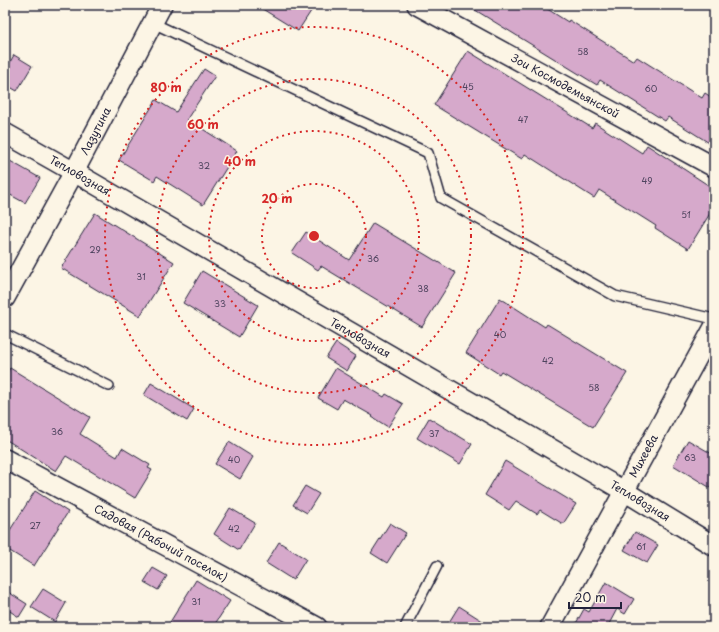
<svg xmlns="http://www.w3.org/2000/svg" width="719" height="632" viewBox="0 0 719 632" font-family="'Playpen Sans',sans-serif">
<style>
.building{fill:#d6a9cb;stroke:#22223b}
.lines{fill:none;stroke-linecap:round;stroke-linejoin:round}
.lane-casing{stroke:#22223b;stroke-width:12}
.street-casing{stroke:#22223b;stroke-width:22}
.lane{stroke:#fcf5e5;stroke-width:9}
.street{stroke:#fcf5e5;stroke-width:19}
.ring{fill:none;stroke:#d62828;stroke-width:2;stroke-dasharray:2 4}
.labels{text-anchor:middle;stroke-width:3;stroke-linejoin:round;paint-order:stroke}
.number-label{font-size:9px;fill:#4f445f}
.street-label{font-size:11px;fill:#22223b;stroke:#fcf5e5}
.centre{fill:#d62828;stroke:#fcf5e5;stroke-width:2}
.ring-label{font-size:12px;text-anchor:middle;font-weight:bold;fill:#d62828;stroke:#fcf5e5;stroke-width:3;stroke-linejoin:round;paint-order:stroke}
</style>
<rect width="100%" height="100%" fill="#fcf5e5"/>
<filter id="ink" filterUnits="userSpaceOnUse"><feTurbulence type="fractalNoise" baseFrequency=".025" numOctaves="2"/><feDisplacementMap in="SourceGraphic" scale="8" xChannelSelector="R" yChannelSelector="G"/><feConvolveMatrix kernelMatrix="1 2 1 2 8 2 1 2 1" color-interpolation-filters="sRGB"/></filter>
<g filter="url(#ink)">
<g class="building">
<path d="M 256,5 L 315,5 L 298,31 Z"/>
<path d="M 467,5 L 541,5 L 568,22 L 569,20 L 634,61 L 637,57 L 702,98 L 705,93 L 714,99 L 714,146 L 668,117 L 665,121 L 600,80 L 597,85 Z"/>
<path d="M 468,51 L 592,128 L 595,123 L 642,153 L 647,145 L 714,189 L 714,207 L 688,249 L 655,228 L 656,226 L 599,190 L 594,198 L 525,154 L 522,159 L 434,105 Z"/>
<path d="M 14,55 L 32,66 L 17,91 L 5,84 L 5,71 Z"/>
<path d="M 204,69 L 215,76 L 187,119 L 237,151 L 203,205 L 157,176 L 154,181 L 119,160 L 156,100 L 176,112 Z"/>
<path d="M 10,161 L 40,178 L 25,203 L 5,192 L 5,170 Z"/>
<path d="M 95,213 L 174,262 L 140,316 L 61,268 Z"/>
<path d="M 373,223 L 456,273 L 422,327 L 321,266 L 318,270 L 292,253 L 306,232 L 349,260 Z"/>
<path d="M 202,271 L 258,305 L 239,337 L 183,303 Z"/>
<path d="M 500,298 L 545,327 L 547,324 L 627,373 L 593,427 L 501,371 L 499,374 L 466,353 Z"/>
<path d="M 336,343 L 356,356 L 347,371 L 326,358 Z"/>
<path d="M 10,368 L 90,417 L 80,434 L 117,457 L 122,448 L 150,465 L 148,468 L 152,470 L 135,498 L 66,456 L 56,471 L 5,439 L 5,376 Z"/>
<path d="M 336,368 L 384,397 L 386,394 L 403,404 L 388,427 L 372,417 L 373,416 L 343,399 L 337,409 L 318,398 Z"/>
<path d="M 151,383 L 194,409 L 187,421 L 144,395 Z"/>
<path d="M 429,418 L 472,444 L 460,464 L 417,438 Z"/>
<path d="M 688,440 L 714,455 L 714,490 L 673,465 Z"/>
<path d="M 229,442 L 253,457 L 240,479 L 215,464 Z"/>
<path d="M 505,461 L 576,504 L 563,524 L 540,510 L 537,514 L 516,501 L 509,510 L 485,495 Z"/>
<path d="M 305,486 L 319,494 L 307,513 L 293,505 Z"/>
<path d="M 35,491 L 68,512 L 34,566 L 5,548 L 5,538 Z"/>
<path d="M 230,508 L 255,523 L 239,550 L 214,534 Z"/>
<path d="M 390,523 L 406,533 L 387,563 L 371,553 Z"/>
<path d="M 635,532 L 658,545 L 647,563 L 624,550 Z"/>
<path d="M 279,542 L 306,559 L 293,580 L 266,563 Z"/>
<path d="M 153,568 L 167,576 L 158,590 L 144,582 Z"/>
<path d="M 196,580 L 230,601 L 213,627 L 167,627 Z"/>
<path d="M 606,582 L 634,599 L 625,614 L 617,609 L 609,624 L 614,627 L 574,627 L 584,609 L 589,612 Z"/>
<path d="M 43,589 L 66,603 L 55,622 L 31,607 Z"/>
<path d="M 5,590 L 27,604 L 19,617 L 5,608 Z"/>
<path d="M 459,606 L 492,627 L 446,627 Z"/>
</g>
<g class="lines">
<g class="lane-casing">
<g id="lane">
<path d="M 153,23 L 428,153 L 441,198 L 615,296 L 714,319"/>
<path d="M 5,334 L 109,386"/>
<path d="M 405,627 L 437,566"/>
</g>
</g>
<g class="street-casing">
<g id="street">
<path id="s1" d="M 417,5 L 714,167"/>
<path id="s2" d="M 5,133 L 74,172 L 624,491 L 714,546"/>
<path id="s3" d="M 5,298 L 74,172 L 162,5"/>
<path id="s4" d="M 5,459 L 317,627"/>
<path id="s5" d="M 550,627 L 714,327"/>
</g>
</g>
<use href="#lane" class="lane"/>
<use href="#street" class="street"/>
</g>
</g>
<g class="ring">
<circle cx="314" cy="236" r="52"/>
<circle cx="314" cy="236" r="105"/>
<circle cx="314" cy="236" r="157"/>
<circle cx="314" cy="236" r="209"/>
</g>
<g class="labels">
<g class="number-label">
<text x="583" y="55">58</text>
<text x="468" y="90">45</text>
<text x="651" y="92">60</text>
<text x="523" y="123">47</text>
<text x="204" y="169">32</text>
<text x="647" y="184">49</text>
<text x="686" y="218">51</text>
<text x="95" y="253">29</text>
<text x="373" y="262">36</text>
<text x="141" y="280">31</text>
<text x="423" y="292">38</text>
<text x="220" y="307">33</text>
<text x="500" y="338">40</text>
<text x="548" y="364">42</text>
<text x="594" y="391">58</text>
<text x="57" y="435">36</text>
<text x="434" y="437">37</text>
<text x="690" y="461">63</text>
<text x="234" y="463">40</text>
<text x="35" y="529">27</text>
<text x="234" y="532">42</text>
<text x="641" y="550">61</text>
<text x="196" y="605">31</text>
</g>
<g class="street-label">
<text dy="4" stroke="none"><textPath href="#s1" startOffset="169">Зои Космодемьянской</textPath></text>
<text dy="4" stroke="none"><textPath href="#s3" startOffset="190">Лазутина</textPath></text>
<text dy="4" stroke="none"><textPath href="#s2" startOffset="86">Тепловозная</textPath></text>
<text dy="4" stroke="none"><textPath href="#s2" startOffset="410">Тепловозная</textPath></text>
<text dy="4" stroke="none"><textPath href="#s5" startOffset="195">Михеева</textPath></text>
<text dy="4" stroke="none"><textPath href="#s2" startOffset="734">Тепловозная</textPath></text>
<text dy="4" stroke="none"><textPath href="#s4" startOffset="177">Садовая (Рабочий поселок)</textPath></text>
</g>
</g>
<circle cx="314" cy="236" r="6" class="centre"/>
<g class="ring-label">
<text x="166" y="92">80 m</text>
<text x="203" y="129">60 m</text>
<text x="240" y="166">40 m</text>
<text x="277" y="203">20 m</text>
</g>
<rect width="719" height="632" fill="none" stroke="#fcf5e5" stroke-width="20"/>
<rect x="10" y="10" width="699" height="612" fill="none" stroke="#22223b" stroke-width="1.5" filter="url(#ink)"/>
<path d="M569 602v6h52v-6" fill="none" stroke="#22223b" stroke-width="2"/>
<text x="575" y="602" font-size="12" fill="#22223b" stroke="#fcf5e5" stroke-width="3" paint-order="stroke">20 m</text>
</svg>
